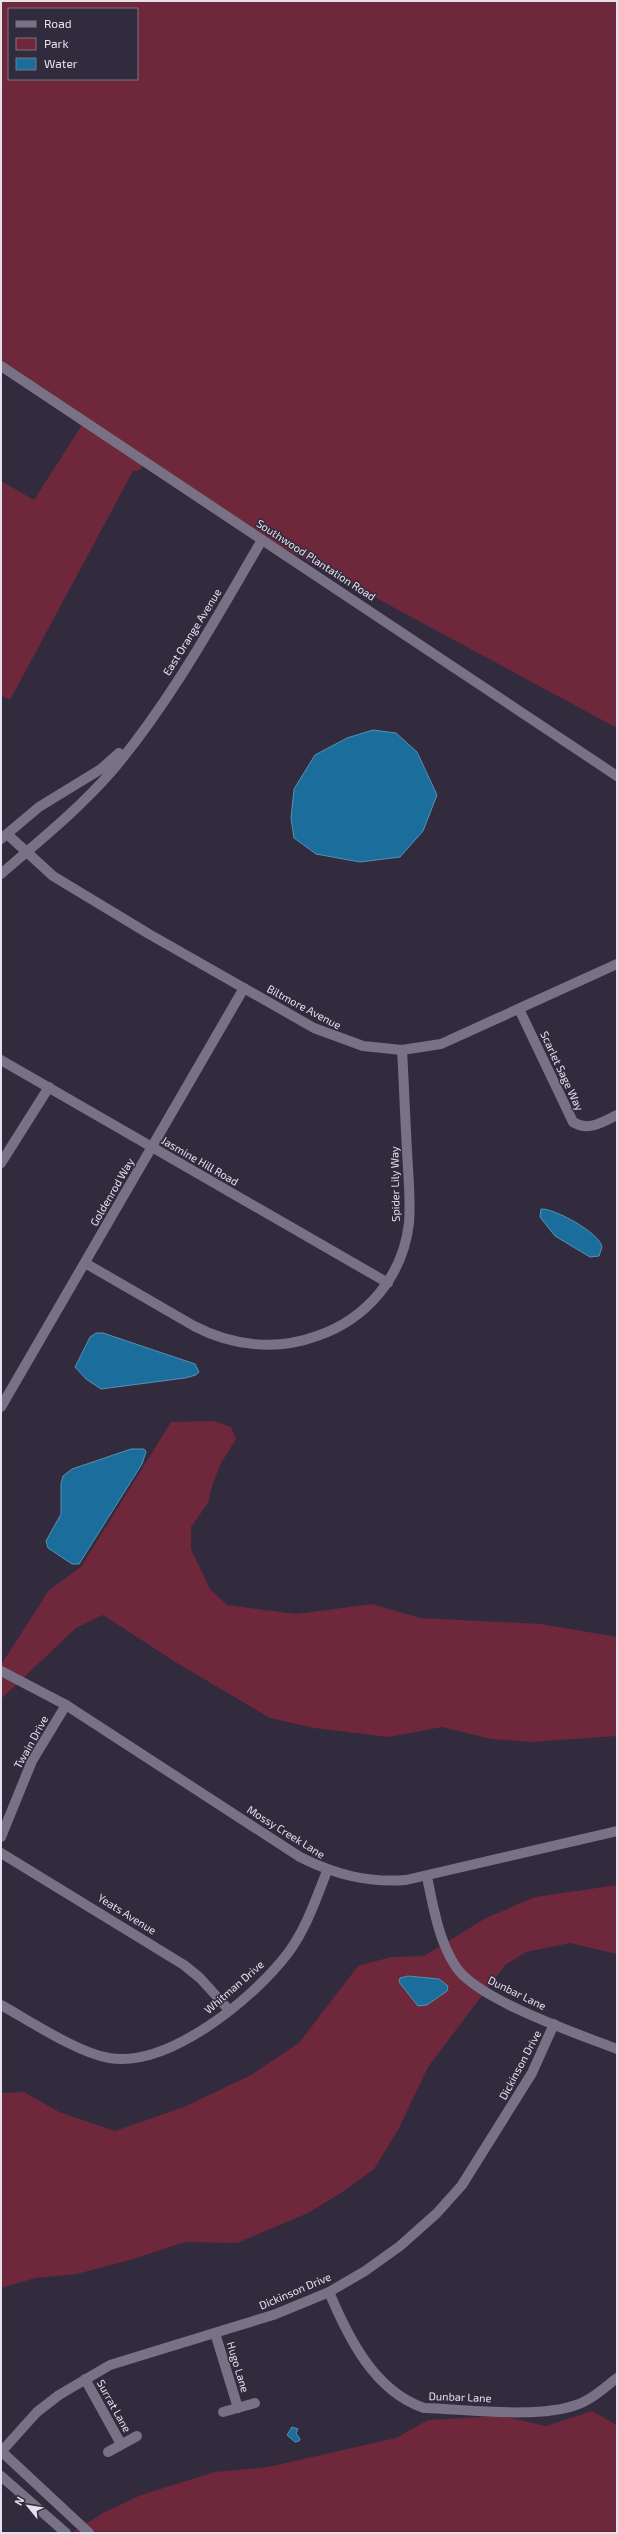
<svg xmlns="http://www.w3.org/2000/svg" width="618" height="2534" viewBox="0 0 618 2534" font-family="'Exo 2',sans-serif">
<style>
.green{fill:#6e273b;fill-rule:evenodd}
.water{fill:#1b6e9b;stroke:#5890b4}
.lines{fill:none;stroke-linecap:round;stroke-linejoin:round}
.minor{stroke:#797186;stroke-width:10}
.labels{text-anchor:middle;stroke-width:3;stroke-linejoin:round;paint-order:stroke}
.street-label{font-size:11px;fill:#e5e1ed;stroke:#322b3d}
</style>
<rect width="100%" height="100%" fill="#322b3d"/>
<g class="green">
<path d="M 1,1 L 617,1 L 617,728 L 276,544 L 1,360 ZM 9,9 L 137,9 L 137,79 L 9,79 Z"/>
<path d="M 82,425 L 143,465 L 140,470 L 133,471 L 10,700 L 1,695 L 1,481 L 34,500 Z"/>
<path d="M 214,1421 L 231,1427 L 236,1439 L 220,1465 L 212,1486 L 208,1503 L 191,1527 L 191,1549 L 210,1589 L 227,1605 L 296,1614 L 372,1604 L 420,1618 L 541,1624 L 617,1637 L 617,1736 L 532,1742 L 491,1739 L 442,1727 L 389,1737 L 314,1728 L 270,1718 L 177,1663 L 103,1615 L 76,1628 L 1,1699 L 1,1665 L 49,1590 L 81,1567 L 171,1422 Z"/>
<path d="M 617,1885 L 617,1954 L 570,1943 L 526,1952 L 505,1965 L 428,2067 L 398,2130 L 374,2169 L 341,2193 L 308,2213 L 237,2243 L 185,2242 L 133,2259 L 77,2274 L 35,2278 L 1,2288 L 1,2093 L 24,2092 L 59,2112 L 115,2131 L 184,2107 L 251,2075 L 299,2043 L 358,1966 L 391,1957 L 424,1956 L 486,1918 L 535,1897 Z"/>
<path d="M 592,2411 L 617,2425 L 617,2533 L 71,2533 L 103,2513 L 141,2495 L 215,2472 L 268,2467 L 396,2438 L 428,2420 L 501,2416 L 546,2426 Z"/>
</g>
<g class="water">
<path d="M 373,730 L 396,733 L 417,752 L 437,795 L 423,831 L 400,857 L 360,862 L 316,854 L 294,838 L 291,818 L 294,789 L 315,755 L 347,738 Z"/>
<path d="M 541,1209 C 554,1208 600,1233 602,1247 L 599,1256 L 590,1257 L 555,1236 L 540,1217 Z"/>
<path d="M 96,1333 L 103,1333 L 195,1364 L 199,1372 L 196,1375 L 185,1378 L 101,1389 L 86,1379 L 75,1367 L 90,1337 Z"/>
<path d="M 131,1449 L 144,1449 L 146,1452 L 142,1464 L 79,1564 L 72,1564 L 48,1548 L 46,1541 L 61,1514 L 61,1484 L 63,1476 L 72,1469 Z"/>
<path d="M 408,1976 L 439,1979 L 448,1986 L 447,1991 L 427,2005 L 418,2006 L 399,1982 L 400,1978 Z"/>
<path d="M 292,2427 L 298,2429 L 296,2433 L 300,2439 L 299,2441 L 295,2442 L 287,2435 Z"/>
</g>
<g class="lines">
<g class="minor">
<path d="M 1,366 L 617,776"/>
<path d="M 7,834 L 53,876 L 149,934 L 314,1028 L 363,1046 L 402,1050 L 441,1044 L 617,964"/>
<path d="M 1,839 L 39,807 L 101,769 L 119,753"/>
<path d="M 1,874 C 39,841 79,809 112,771 C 171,701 216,618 262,540"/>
<path d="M 519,1009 L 573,1122 C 588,1132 602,1122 617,1115"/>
<path d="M 1,1060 L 388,1283"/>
<path d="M 1,1163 L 49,1087"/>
<path d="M 85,1263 L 194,1326 C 232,1346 276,1351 317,1336 C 367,1319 403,1276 409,1223 C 411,1199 408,1174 407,1150 C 405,1117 404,1083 402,1050"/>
<path d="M 1,1407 L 244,988"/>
<path d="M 1,1671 L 66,1705 L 300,1857 C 334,1874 367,1883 406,1880 L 617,1831"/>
<path d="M 1,1837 L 32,1761 L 66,1705"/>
<path d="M 1,1853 L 184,1965 L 200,1978 L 229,2010"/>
<path d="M 427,1877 C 433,1906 439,1942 456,1967 C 478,2000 578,2034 617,2049"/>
<path d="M 1,2005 C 30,2021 78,2053 109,2058 C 169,2068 254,1998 288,1953 C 306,1929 316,1899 327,1871"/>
<path d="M 329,2292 C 348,2337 374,2391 424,2408 C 466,2409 537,2419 576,2405 C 591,2400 604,2388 617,2378"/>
<path d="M 215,2333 L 238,2408"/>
<path d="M 85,2379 L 121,2444"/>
<path d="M 223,2412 L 255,2403"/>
<path d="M 1,2451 L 89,2533"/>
<path d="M 1,2452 L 37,2412 L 59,2395 L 110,2365 L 273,2315 L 329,2292 L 365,2271 L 400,2246 L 437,2213 L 462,2185 L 532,2073 L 554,2024"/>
<path d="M 108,2452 L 137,2436"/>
<path d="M 1,2476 L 66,2533"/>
</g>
</g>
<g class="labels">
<g class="street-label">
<text transform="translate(316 560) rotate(33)" y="4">Southwood Plantation Road</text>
<text transform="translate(192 632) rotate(-58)" y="4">East Orange Avenue</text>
<text transform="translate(304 1007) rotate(28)" y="4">Biltmore Avenue</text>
<text transform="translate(562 1071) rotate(65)" y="4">Scarlet Sage Way</text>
<text transform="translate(200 1161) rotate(30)" y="4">Jasmine Hill Road</text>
<text transform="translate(395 1184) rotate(-91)" y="4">Spider Lily Way</text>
<text transform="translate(112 1192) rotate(-60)" y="4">Goldenrod Way</text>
<text transform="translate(31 1742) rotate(-61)" y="4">Twain Drive</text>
<text transform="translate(286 1832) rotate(32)" y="4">Mossy Creek Lane</text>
<text transform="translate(127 1914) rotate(32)" y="4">Yeats Avenue</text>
<text transform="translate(234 1987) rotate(-41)" y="4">Whitman Drive</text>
<text transform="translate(517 1993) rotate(26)" y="4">Dunbar Lane</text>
<text transform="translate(520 2065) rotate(-62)" y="4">Dickinson Drive</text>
<text transform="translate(295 2291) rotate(-23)" y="4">Dickinson Drive</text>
<text transform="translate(238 2367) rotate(73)" y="4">Hugo Lane</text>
<text transform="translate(460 2397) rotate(2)" y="4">Dunbar Lane</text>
<text transform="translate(114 2406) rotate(61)" y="4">Surrat Lane</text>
</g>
</g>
<rect width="618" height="2534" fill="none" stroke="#e5e1ed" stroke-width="4"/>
<rect x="8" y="8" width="130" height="72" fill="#322b3d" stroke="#7a7483"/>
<rect x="16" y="21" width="20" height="6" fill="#797186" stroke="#7a7483"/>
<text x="44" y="28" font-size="12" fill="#e5e1ed">Road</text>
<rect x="16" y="38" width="20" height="12" fill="#6e273b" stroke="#7a7483"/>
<text x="44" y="48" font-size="12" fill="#e5e1ed">Park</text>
<rect x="16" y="58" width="20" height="12" fill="#1b6e9b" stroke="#7a7483"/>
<text x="44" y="68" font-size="12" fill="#e5e1ed">Water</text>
<g transform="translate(28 2506) rotate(300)" stroke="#322b3d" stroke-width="3" paint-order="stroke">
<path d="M0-3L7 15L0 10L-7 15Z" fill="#e5e1ed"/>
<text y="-6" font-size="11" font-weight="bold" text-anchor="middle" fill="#e5e1ed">N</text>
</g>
</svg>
